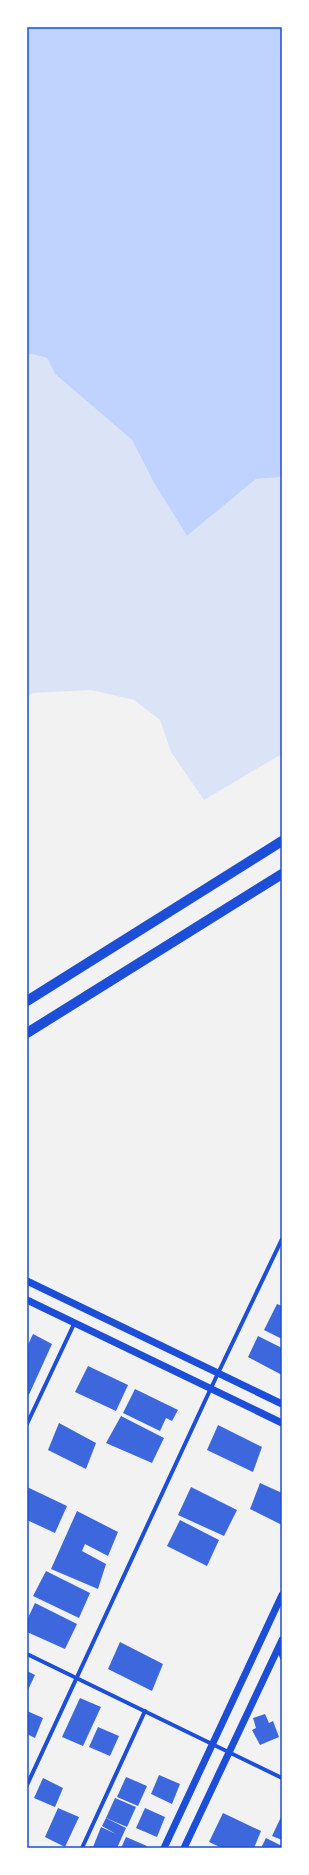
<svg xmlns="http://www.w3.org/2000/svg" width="309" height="1875" viewBox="0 0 309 1875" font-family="Arial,sans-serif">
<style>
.green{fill:#dbe4f7}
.water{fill:#bfd3fe}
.building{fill:#3d67dc}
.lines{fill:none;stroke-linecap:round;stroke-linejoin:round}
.minor{stroke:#1d4ed8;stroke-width:4}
.tertiary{stroke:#1d4ed8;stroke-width:7}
.primary{stroke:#1d4ed8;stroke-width:10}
.neatline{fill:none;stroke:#1d4ed8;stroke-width:1.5}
</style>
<rect width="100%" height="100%" fill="#f2f2f2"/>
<path class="green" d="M 27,354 L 32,354 L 47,358 L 55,374 L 132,440 L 154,483 L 187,536 L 256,479 L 282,477 L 282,754 L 204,800 L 171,752 L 160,720 L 134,700 L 91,690 L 33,693 L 27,697 Z"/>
<path class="water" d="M 27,27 L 282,27 L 282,477 L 256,479 L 187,536 L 154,483 L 132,440 L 55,374 L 47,358 L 32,354 L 27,354 Z"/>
<g class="building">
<path d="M 277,1304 L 282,1306 L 282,1339 L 264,1330 Z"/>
<path d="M 33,1334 L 52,1344 L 27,1399 L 27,1347 Z"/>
<path d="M 258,1336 L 282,1348 L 282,1375 L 248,1357 Z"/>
<path d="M 88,1366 L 128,1385 L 116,1411 L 75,1392 Z"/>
<path d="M 135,1389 L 178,1410 L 172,1421 L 166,1418 L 160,1431 L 123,1413 Z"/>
<path d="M 121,1416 L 164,1438 L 152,1463 L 106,1443 Z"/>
<path d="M 59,1423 L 96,1443 L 86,1469 L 48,1450 Z"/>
<path d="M 218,1425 L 262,1447 L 253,1472 L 207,1450 Z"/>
<path d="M 260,1483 L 282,1493 L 282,1525 L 250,1509 Z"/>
<path d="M 27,1487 L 67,1506 L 55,1533 L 27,1520 Z"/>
<path d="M 191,1487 L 237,1510 L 224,1536 L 178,1515 Z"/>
<path d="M 77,1511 L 118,1532 L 108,1556 L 85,1544 L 82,1551 L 106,1564 L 98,1589 L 51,1569 Z"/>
<path d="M 180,1520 L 219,1540 L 207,1566 L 167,1546 Z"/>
<path d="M 46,1571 L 90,1593 L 79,1618 L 33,1596 Z"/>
<path d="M 35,1603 L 77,1624 L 65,1649 L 27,1632 L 27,1620 Z"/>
<path d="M 120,1642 L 163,1664 L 152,1691 L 108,1669 Z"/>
<path d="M 27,1671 L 35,1675 L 27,1692 Z"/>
<path d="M 80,1698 L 101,1707 L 83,1746 L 62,1737 Z"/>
<path d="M 27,1711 L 43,1718 L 35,1738 L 27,1734 Z"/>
<path d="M 265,1714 L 269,1723 L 273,1721 L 279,1737 L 260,1745 L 252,1730 L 256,1728 L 253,1718 Z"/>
<path d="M 98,1727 L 119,1736 L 110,1756 L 89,1747 Z"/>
<path d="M 159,1775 L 180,1784 L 172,1804 L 151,1794 Z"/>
<path d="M 126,1777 L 147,1786 L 138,1806 L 117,1797 Z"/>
<path d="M 43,1778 L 63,1788 L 55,1807 L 34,1798 Z"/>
<path d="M 115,1798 L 136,1807 L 127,1827 L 106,1818 Z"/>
<path d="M 58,1808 L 79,1817 L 65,1847 L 45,1837 Z"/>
<path d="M 145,1808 L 165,1817 L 157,1837 L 136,1828 Z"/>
<path d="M 223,1813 L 261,1831 L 254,1848 L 222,1848 L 209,1842 Z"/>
<path d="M 282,1815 L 282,1840 L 272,1836 Z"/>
<path d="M 106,1818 L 126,1828 L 117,1848 L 90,1848 L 90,1846 L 93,1847 L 101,1827 L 116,1834 L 102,1826 Z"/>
<path d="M 126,1837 L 147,1846 L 146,1848 L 121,1848 Z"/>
<path d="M 266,1838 L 282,1846 L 282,1848 L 261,1848 Z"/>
</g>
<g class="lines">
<g class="minor">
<path d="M 27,1424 L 74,1324"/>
<path d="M 278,1648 L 282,1658"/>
<path d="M 27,1654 L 282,1778"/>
<path d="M 27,1785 L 211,1388 L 282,1239"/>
<path d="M 82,1848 L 145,1711"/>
</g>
<g class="tertiary">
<path d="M 27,1281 L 282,1404"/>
<path d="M 27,1300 L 282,1423"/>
<path d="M 164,1848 L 282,1595"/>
<path d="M 184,1848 L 282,1640"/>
</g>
<g class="primary">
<path d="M 27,1001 L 282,841"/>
<path d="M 27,1033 L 282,874"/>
</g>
</g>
<rect width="309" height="1875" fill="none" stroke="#ffffff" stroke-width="56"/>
<rect x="28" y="28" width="253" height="1819" class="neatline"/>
</svg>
